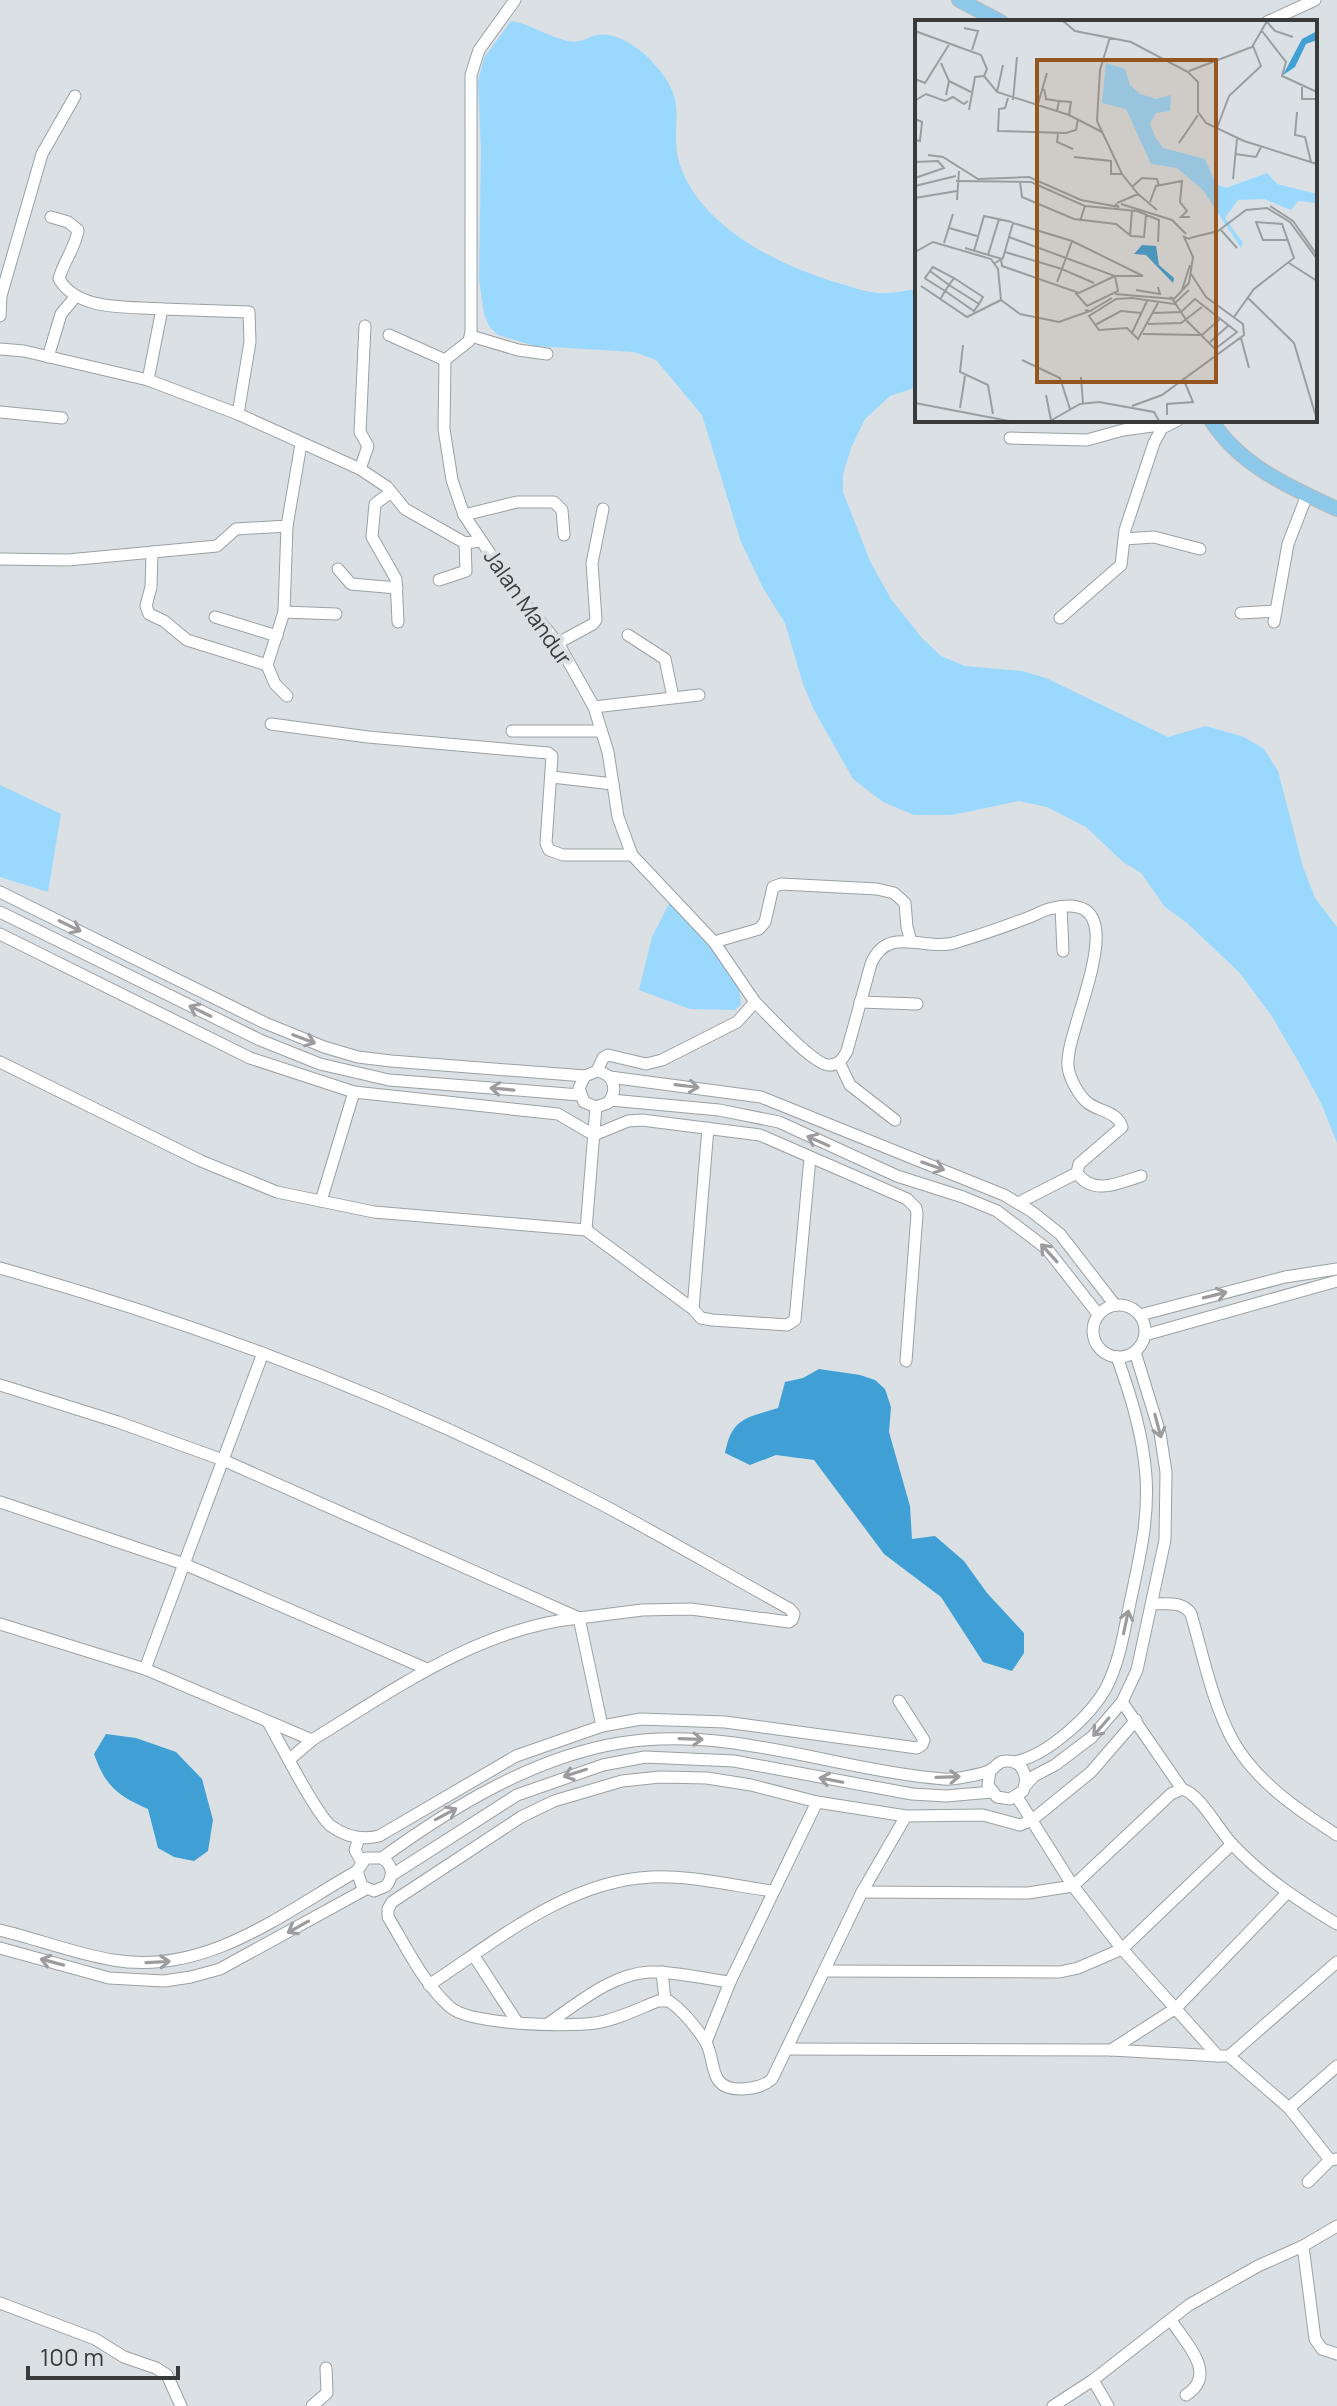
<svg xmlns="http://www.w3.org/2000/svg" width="1337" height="2406" viewBox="0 0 1337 2406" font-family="Manrope,sans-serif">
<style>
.green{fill:#9bd8fe}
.water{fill:#40a0d5}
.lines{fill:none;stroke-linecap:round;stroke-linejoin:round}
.minor-casing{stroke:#9ba0a4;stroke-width:13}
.major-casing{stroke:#bbbcbd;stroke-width:16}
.minor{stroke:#fff;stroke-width:11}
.major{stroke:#8bc8e9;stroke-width:14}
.oneway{stroke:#9c9c9e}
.labels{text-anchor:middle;stroke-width:8;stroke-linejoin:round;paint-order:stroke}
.street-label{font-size:22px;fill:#383a3c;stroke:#dae0e4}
.inset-road{fill:none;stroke:#999ea1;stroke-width:2}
.view{fill:#95551f;fill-opacity:0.15;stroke:#95551f;stroke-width:4}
.inset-edge{fill:none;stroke:#383a3c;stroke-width:4}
</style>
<rect width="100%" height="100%" fill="#dae0e4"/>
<g class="green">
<path d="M 511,21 C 531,24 548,37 568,41 C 580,44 586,38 597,35 C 617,31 643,50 655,65 C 693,107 666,125 681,168 C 705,231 784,268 845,285 C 858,289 872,294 887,293 C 897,293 907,290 917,289 L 917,387 L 890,396 L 865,419 L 851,448 L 843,475 L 843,492 L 870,561 L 891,599 L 922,638 L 941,656 L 965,666 L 1022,671 L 1046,678 L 1168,737 L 1206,726 L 1244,737 L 1264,749 L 1278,771 L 1303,867 L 1315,898 L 1337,927 L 1337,1143 L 1322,1105 L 1301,1066 L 1271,1015 L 1239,972 L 1187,923 L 1165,907 L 1141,873 L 1123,862 L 1086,827 L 1047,807 L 1019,801 L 952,815 L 914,815 L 883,802 L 853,779 L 814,710 L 803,684 L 785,623 L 763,588 L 741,542 L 702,415 L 656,360 L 634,352 L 535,346 L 498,335 L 489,326 L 484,314 L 479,280 L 481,150 L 478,81 L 484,58 Z"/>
<path d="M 0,785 L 61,814 L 48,892 L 0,877 Z"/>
<path d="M 671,900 C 695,927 742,968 741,1004 L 735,1010 L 690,1009 L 639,990 L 652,937 Z"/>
</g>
<g class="water">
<path d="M 819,1369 L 860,1375 L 875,1380 L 885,1389 L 891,1407 L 889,1432 L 910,1506 L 912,1539 L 935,1536 L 964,1561 L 987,1593 L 1024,1633 L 1024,1653 L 1012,1671 L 983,1662 L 941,1597 L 884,1554 L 814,1460 L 776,1455 L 750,1465 L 725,1453 C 732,1417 747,1418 778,1408 L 785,1382 L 803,1378 Z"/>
<path d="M 106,1734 L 136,1738 L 176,1752 L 202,1779 L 213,1820 L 208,1851 L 194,1861 L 174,1857 L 158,1848 L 148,1809 C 117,1795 106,1787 94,1754 Z"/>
</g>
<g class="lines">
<g class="minor-casing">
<g id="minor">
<path d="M 515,0 L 479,50 L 471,75 L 471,331 L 469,341 L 445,360 L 444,429 L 452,480 L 464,515 L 520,598 L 558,643 L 594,707 L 608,752 L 618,817 L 632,855 L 714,942 L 755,1002 L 737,1022 L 662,1060 L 646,1064 L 608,1055 L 603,1058 L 597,1071"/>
<path d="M 1267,22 L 1315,0"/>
<path d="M 51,217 L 68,222 L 78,230 C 76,247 63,262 59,279 C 79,312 128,306 162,309 L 148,380"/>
<path d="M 162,309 L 249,312 L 250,342 L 238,414"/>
<path d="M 0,316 L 1,296 L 42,154 L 75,96"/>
<path d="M 389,335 L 445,360"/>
<path d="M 471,336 L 518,350 L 547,354"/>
<path d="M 0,349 L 24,351 L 148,380 L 238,414 L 360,469 L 387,487 L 405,509 L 465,543 L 481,541"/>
<path d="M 48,357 L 61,314 L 76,296"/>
<path d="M 0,412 L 62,418"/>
<path d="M 1010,438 L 1087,440 L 1123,430 L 1167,424"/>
<path d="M 360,469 L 368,446 L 360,432 L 365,326"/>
<path d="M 391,492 L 375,504 L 372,537 L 396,579 L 398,622"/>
<path d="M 464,515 L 517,502 L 554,502 L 562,510 L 564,535"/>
<path d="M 287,526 L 284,612 L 267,665 L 275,684 L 287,696"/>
<path d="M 1124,539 L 1154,537 L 1200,549"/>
<path d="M 152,552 L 151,587 L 146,606 L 149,614 L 164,621 L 187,640 L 267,665"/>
<path d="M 0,559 L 68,560 L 217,546 L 236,529 L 287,526 L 301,444"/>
<path d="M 338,569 L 351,584 L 397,588"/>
<path d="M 439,580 L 466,571 L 465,543"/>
<path d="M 284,612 L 336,614"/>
<path d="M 1241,613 L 1276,611"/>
<path d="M 215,617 L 277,636"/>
<path d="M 1060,618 L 1121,565 L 1125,530 L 1154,443 L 1162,428 L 1178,420"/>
<path d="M 1274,622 L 1288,544 L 1307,495"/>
<path d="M 628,635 L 665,659 L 673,697"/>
<path d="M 558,643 L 593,624 L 596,620 L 592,563 L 603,509"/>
<path d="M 594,707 L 699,695"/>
<path d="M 271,724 L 368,737 L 548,753 L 552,756 L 546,843 L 549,850 L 563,855 L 632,855"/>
<path d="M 512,731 L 601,731"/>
<path d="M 552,777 L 613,784"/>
<path d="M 0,892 L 265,1023 L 324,1047 L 358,1057 L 391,1061 L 585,1076 L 597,1071 C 615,1075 618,1090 608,1103 L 596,1107 L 584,1102 L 579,1088 L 585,1076"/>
<path d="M 1061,907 L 1063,951"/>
<path d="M 0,912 L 260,1040 L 320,1064 L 389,1080 L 580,1095"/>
<path d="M 0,934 L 250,1058 L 354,1092 L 321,1201"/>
<path d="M 714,942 L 759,929 L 765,922 L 773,887 L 781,884 L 877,889 L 894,893 L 905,903 L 907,927 L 911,942"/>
<path d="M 755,1002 C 768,1015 813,1064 828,1065 C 838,1066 843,1059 847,1051 L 871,964 C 888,923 926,953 957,942 C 980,935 1004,927 1027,918 C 1034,916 1041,911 1049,909 C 1145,883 1064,1028 1068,1066 C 1069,1078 1079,1096 1088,1103 C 1100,1112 1117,1111 1122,1127 L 1079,1164 L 1077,1173 C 1093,1196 1119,1183 1141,1176"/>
<path d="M 860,1002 L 917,1004"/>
<path d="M 0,1062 L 201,1161 L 277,1192 L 374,1212 L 586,1230 L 693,1309 L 701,1318 L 712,1320 L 787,1325 L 795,1320 L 810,1158"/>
<path d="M 839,1062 L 850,1085 L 895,1120"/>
<path d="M 610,1077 L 761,1097 L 1004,1195 L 1031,1211 L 1060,1234 L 1115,1305"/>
<path d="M 354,1092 L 558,1114 L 594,1135 L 628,1121 L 642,1120 L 760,1135 L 907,1199 L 916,1208 L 917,1214 L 906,1361"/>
<path d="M 611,1100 L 719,1110 L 779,1122 L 897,1176 L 963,1197 L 997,1211 L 1047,1249 L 1098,1314"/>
<path d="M 1018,1203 L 1077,1173"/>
<path d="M 586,1230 L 596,1107"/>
<path d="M 0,1268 C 197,1323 389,1395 572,1489 C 646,1526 717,1569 790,1609 L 794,1614 L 792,1620 L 789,1622 L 691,1609 L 642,1610 L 579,1618 L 602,1726 L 516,1756 L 379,1836 C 362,1840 346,1837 331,1826 C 317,1816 279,1741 268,1722"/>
<circle cx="1119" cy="1331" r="26"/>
<path d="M 693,1309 L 708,1128"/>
<path d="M 1140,1315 L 1285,1277 L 1337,1269"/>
<path d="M 1145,1335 L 1337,1281"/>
<path d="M 0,1385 L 118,1422 L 223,1460 L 579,1618 C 479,1628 395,1689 312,1740 L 145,1669 L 0,1624"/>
<path d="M 0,1502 L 184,1564 L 263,1353"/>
<path d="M 1152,1604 C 1167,1604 1183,1601 1191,1614 C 1203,1655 1212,1701 1232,1739 C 1255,1781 1298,1810 1337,1835"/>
<path d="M 145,1669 L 184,1564 L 427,1669"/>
<path d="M 1122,1702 L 1182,1789"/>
<path d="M 602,1726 L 641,1719 L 725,1722 L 917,1748 L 922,1745 L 924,1740 L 899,1701"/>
<path d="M 290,1759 L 312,1740"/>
<path d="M 1014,1762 C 1047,1756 1092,1715 1107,1686 C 1120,1660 1124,1631 1130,1603 C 1139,1560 1149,1521 1146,1476 C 1143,1435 1131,1396 1117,1357"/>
<path d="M 1025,1786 L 1034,1776 L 1055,1765 L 1092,1737 L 1122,1702 L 1137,1670 L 1165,1540 L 1166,1472 L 1160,1433 L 1135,1352"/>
<path d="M 1017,1797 L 1073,1886 L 1122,1949 L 1218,2056 L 1229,2056 L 1289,2108 L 1330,2160 L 1337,2159"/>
<path d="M 906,1816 L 862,1892 L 772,2079 C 763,2087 753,2088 742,2089 C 705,2090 718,2059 704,2039 C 695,2026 682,2010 669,2001 L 658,2001 C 638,2009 616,2020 595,2023 C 567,2027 470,2025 450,2007 C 423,1983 407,1948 388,1917 L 388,1909 L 392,1902 L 521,1817 L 554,1801 L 622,1781 L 660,1777 L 707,1778 L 751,1785 L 817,1802 L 906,1816 L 983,1815 L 1020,1825 L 1032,1820 L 1091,1772 L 1136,1720"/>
<path d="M 359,1838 L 355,1850 L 361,1861"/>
<path d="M 382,1858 C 452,1807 534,1757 620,1743 C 730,1725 835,1770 944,1779 C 953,1780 984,1774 991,1770 C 997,1766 998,1761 1006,1761 C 1023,1760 1029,1777 1023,1791 L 1010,1799 L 997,1797 L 988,1785 L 990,1770"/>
<path d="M 392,1875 L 517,1795 L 603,1765 L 645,1757 L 734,1761 L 912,1794 L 946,1796 L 992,1792"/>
<path d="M 862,1892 L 1028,1893 L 1073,1886 L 1171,1794 L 1182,1789 C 1200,1794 1218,1829 1232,1844 C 1263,1877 1299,1901 1337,1924"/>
<path d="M 0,1930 C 38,1939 75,1954 113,1960 C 205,1976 282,1914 357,1871 L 366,1858 L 382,1858 C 393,1865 394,1876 386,1886 L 374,1891 L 362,1886 L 357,1871"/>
<path d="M 0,1948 L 109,1978 L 164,1981 L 191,1977 L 220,1969 L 366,1889"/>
<path d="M 474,1956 L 517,2022"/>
<path d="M 825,1971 L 1060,1972 L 1078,1968 L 1122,1949 L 1232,1844"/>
<path d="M 662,1972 L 665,2000"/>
<path d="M 429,1985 C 496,1941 567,1881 651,1877 C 691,1875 733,1886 773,1891"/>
<path d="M 549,2023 C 578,2003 612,1974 649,1972 C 675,1971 704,1979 730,1982"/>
<path d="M 706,2042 L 730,1982 L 817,1802"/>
<path d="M 787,2049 L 1111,2050 L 1218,2056"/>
<path d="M 1111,2050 L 1176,2008 L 1287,1893"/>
<path d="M 1229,2056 L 1337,1962"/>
<path d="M 1289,2108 L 1337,2066"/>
<path d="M 1308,2182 L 1330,2160"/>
<path d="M 1303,2246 L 1315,2339 L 1322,2349 L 1337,2354"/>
<path d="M 0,2303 L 95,2339 L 124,2357 L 156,2368 L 167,2375 L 181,2406"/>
<path d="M 1171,2320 C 1185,2343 1219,2374 1186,2395"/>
<path d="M 1093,2380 L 1108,2406"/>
<path d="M 312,2406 L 327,2393 L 326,2368"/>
<path d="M 1053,2406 L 1093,2380 L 1189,2305 L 1258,2266 L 1303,2246 L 1337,2226"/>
</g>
</g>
<g class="major-casing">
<g id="major">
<path d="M 959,0 L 1001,22"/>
<path d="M 1211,420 C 1239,465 1291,488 1337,509"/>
</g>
</g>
<use href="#minor" class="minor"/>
<use href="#major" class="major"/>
</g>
<defs><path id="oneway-shaft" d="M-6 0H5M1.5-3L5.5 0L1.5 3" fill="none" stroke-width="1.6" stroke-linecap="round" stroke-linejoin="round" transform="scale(2)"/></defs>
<g class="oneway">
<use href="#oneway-shaft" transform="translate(70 926) rotate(26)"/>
<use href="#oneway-shaft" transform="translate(200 1011) rotate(-154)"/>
<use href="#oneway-shaft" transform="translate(304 1039) rotate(21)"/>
<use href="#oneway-shaft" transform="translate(687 1086) rotate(7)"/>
<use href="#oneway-shaft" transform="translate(502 1089) rotate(-175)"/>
<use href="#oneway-shaft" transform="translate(818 1141) rotate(-156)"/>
<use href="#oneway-shaft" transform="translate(933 1166) rotate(19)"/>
<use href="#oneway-shaft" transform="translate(1049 1253) rotate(-132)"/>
<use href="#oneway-shaft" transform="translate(1215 1295) rotate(-14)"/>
<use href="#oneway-shaft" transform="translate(1158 1426) rotate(75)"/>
<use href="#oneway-shaft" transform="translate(1126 1622) rotate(-78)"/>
<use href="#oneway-shaft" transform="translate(1101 1727) rotate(131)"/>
<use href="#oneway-shaft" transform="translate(691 1739) rotate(2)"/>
<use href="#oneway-shaft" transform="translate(575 1773) rotate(162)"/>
<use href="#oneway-shaft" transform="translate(948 1777) rotate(-2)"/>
<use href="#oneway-shaft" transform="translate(831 1780) rotate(-169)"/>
<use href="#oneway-shaft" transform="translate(446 1814) rotate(-28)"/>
<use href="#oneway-shaft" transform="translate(298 1927) rotate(151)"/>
<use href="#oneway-shaft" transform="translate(52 1962) rotate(-165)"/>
<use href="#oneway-shaft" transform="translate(158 1962) rotate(-3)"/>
</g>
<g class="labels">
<g class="street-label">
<text transform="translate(528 607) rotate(55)" y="8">Jalan Mandur</text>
</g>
</g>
<g transform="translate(915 20)">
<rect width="402" height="402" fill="#dae0e4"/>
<path d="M 191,43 L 210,49 L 215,65 L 225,74 L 241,79 L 256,75 L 255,91 L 241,93 L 235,103 L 240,117 L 248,128 L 290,139 L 301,164 L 311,168 L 352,153 L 362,164 L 402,174 L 402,183 L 383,181 L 376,190 L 349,179 L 323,180 L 310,198 L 328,223 L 326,228 L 288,170 L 262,148 L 236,144 L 211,89 L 187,83 Z" fill="#9bd8fe"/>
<path d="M 402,11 L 402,20 L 391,24 L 380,47 L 368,55 L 387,19 ZM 227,225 L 241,226 L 244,245 L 259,258 L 258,263 L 231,235 L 219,234 Z" fill="#40a0d5"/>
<path class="inset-road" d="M 148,1 L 160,11 L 216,22 L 273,52 L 283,62 L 283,92 L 291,103 L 329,121 L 402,144M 352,2 L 360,11 L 378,17M 49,8 L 63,11 L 57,30M 0,11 L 66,35 L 72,49 L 69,56 L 82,72 L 154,95 L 187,112M 347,11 L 371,42 L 367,56 L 402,72M 195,17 L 185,50 L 182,101 L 207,154 L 223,174 L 202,183M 26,43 L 34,61 L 31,75M 274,51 L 337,27 L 352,1M 0,59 L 10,63 L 35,23M 34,61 L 56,72M 387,67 L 387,79 L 402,79M 129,69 L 131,79 L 144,81 L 142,91M 82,72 L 88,45M 93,78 L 90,88 L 84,89 L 83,111 L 151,113 L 161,110 L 163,99M 1,80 L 11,74 L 30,81 L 38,77 L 49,84 L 53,81M 98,80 L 102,37M 144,81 L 156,82 L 154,95M 122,87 L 132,53M 54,90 L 60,57 L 69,56M 382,92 L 380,115 L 390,117 L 396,142M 0,99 L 7,102 L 5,121 L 0,120M 302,108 L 314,76 L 346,46 L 338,26M 143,114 L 142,122 L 158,129M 264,123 L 283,95M 320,134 L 341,137 L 346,127M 13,135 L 28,137 L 63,159 L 114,157 L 166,180 L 204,187 L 200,184M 159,137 L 196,141 L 196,154 L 207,154M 0,142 L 23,141 L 29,148 L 0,158M 318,159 L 322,119M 41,161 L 116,162 L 170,186 L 165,201M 105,162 L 107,177 L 159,199 L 201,204 L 216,216 L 229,217 L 231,195M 0,166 L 41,156M 218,166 L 227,158 L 242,159 L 244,166M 223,174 L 242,190M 0,178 L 42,171M 42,180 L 44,151M 235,182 L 241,166 L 267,161 L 265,182 L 272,191 L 266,197 L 275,197M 206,184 L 257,200 L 271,214M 170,186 L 222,191 L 244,200 L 243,222M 355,186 L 378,201 L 402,235M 34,208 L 62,216M 305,209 L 322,228M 215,215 L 217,191M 275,218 L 303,211 L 331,190 L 352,188 L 375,202 L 402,239M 29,223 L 38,194M 50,228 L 87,239M 59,231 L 69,196 L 97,202M 0,232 L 18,222 L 76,239 L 83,249 L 86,280 L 105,294 L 144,302 L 175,291 L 170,290M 90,232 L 147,249 L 157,221M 73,235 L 84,199M 86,240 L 87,246 L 164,273 L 200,256 L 94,217M 80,243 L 88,238 L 98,203 L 157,221 L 228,256 L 200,256 L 203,271 L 172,286 L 158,270M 374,243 L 402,261M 15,251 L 34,265 L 64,284 L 59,291 L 30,271 L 11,259 L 10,258 L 15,251 L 17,248 L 18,247 L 39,258 L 34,265 L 30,271 L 26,278 L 25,279M 39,258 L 68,277 L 64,284M 142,262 L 147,249 L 179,263M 6,266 L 52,297 L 86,280M 221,270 L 245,274 L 243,267M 267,270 L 275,245M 200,274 L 259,279 L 255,277M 332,277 L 379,323 L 402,400M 259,279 L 274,263 L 278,237 L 269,217 L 275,219M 243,283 L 223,319 L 212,308 L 184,310 L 174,296 L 201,279 L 217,278 L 259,284 L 274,270M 175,291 L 197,278M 238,293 L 266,292 L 280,279 L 322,312 L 300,329 L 272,301 L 258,280M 319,297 L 339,269 L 379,238 L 367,204 L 341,202 L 348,220 L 372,220M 233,304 L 266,303 L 287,287M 180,305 L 206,291 L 226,293M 217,313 L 232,281M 228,314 L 285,315M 287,315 L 305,299M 326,318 L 334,348M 295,322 L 314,305M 48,325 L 45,352 L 73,365 L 78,394M 107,340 L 145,358 L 155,389M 166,357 L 168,383M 131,375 L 136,400M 0,383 L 94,401M 217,386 L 247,375 L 329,315 L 328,304 L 291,277 L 276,254M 45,388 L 50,356M 252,395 L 252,384 L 278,382 L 268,358M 135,401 L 165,384 L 184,382 L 239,392 L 244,401"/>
<path class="view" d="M 122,40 L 301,40 L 301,362 L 122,362 Z"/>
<rect width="402" height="402" class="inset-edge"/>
</g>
<path d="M28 2366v12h150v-12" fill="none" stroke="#383a3c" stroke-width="4"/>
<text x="40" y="2366" font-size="24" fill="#383a3c" stroke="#dae0e4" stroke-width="6" paint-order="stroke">100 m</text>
</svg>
